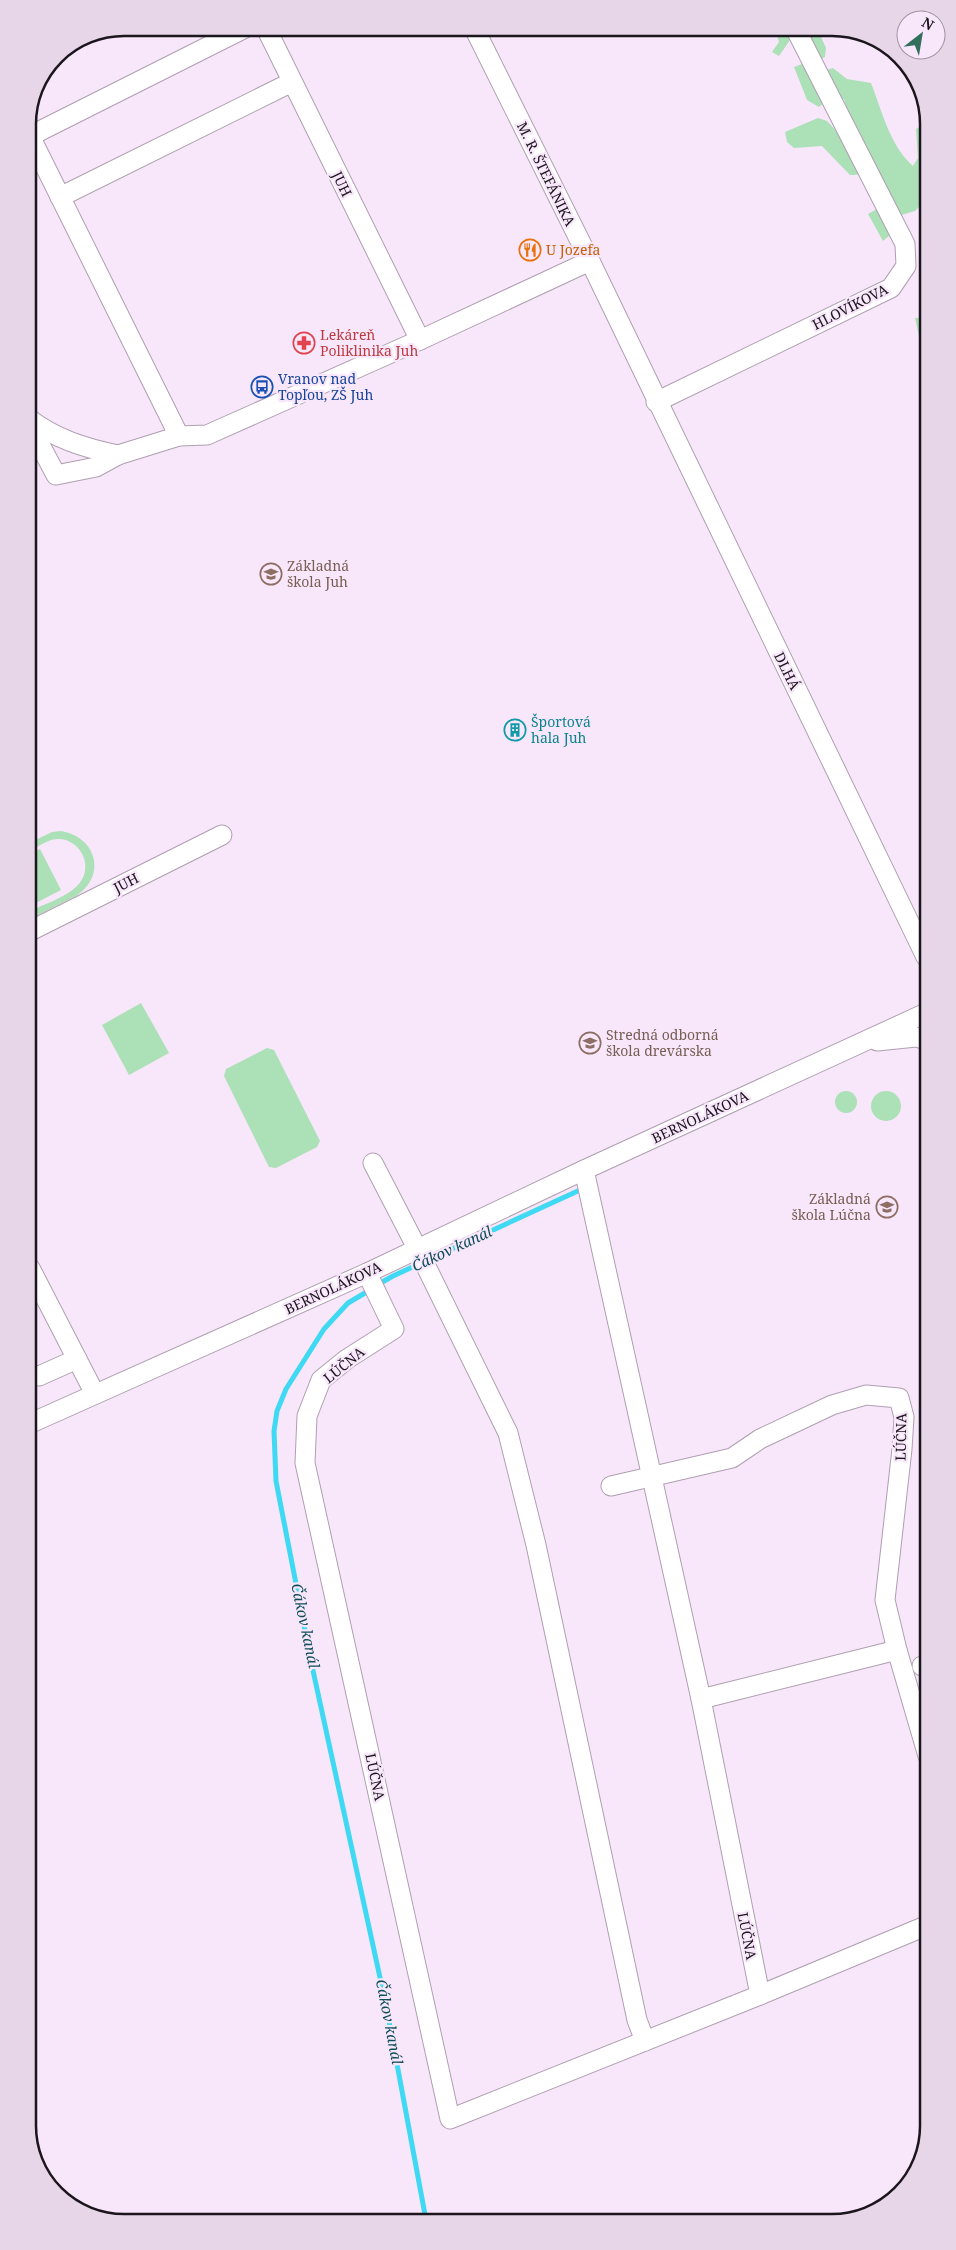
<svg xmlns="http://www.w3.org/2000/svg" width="956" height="2250" viewBox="0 0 956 2250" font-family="'Noto Serif',serif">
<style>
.green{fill:#ace0b7}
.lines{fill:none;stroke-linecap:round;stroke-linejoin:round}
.stream{stroke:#3fd9f3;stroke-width:5}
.minor-casing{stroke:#af9fb1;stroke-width:21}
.minor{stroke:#fff;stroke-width:19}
.labels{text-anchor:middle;stroke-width:4.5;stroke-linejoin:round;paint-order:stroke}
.street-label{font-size:14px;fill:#1b151c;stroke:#f8e7fa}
.food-label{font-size:14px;fill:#c56008;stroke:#f8e7fa;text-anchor:start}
.health-label{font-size:14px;fill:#be3a42;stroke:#f8e7fa;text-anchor:start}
.transit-label{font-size:14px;fill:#164399;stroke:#f8e7fa;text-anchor:start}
.education-label{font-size:14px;fill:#785e54;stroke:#f8e7fa;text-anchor:start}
.culture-label{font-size:14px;fill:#0d838f;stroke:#f8e7fa;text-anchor:start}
.water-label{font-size:15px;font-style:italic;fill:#0d4e59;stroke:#f8e7fa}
.rim{fill:none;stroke:#1b151c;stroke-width:2.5}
</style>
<rect width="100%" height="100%" fill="#f8e7fa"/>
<g class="green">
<path d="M 775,28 L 817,28 L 826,48 L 825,57 L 813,63 L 816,73 L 833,68 L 847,79 L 871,83 C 882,111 890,146 913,166 L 918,158 L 916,129 L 924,125 L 923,203 L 915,211 L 891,218 L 890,235 L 883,241 L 868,214 L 888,203 L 876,174 L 850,175 L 822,146 L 794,148 L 787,142 L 785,132 L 818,118 L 827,121 L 854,150 L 852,127 L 844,99 L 825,102 L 819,107 L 807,100 L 794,67 L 805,63 L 786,28 L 785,31 L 790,40 L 779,56 L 772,52 L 779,42 Z"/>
<path d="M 915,318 L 924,318 L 924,338 L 919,336 Z"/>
<path d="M 61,831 C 97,837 107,876 76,896 L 30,919 L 30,911 C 44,904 65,898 77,886 C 95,869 82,839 58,839 C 48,839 38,847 29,851 L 29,843 L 52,832 Z"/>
<path d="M 40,849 L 61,890 L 30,906 L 29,854 Z"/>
<path d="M 141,1003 L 169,1053 L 129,1075 L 102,1025 Z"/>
<path d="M 267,1048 L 274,1050 L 320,1141 L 317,1147 L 276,1168 L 269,1167 L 224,1076 L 226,1069 Z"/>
<path d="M 926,1067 L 926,1105 C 916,1093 918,1078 926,1067 Z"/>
<circle cx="886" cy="1106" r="15"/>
<circle cx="846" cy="1102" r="11"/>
</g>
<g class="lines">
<g class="stream">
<path d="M 377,1285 L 393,1276 L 580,1190"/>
<path d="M 370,1290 L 348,1303 L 324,1329 L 286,1389 L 277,1411 L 274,1431 L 276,1481 L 312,1666 L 386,2005 L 426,2220"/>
</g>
<g class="minor-casing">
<g id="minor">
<path d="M 266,28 L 420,340"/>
<path d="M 474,28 L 590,261 L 926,957"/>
<path d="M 28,132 L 179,436"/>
<path d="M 30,136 L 245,28"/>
<path d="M 60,197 L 292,82"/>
<path d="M 656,402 L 891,288 L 906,266 L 905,244 L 795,28"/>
<path d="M 28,418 C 55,439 85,448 118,455"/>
<path d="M 28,422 L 56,475 L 96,467 L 118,455 L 179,436 L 207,435 L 420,340 L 590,261"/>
<path d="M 30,931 L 222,835"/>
<path d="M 877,1041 L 916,1037 L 926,1040"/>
<path d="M 373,1163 L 417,1248 L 508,1433 L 536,1545 L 637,2020 L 645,2041"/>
<path d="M 584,1170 L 701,1699 L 760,1995"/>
<path d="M 30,1268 L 95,1394"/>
<path d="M 367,1273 L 394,1329 L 347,1359 L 321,1380 L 307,1416 L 305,1463 L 450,2119 L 760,1995 L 928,1925"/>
<path d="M 31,1375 L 39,1376 L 77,1359"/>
<path d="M 31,1423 L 367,1273 L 584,1170 L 926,1013"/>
<path d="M 611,1486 L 732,1458 L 760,1439 L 832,1405 L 866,1395 L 899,1398 L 904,1417 L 902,1449 L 885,1600 L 897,1650 L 928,1756"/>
<path d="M 922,1666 L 927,1667"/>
<path d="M 701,1699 L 897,1650"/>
</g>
</g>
<use href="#minor" class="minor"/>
</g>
<defs>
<g id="restaurant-ring" transform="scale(1.125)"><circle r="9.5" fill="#f8e7fa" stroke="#e8710a" stroke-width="1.5"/><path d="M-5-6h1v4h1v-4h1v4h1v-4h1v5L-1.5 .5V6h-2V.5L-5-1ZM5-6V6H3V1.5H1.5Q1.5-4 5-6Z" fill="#e8710a"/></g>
<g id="pharmacy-ring" transform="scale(1.125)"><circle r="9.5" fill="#f8e7fa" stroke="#e0444e" stroke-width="1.5"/><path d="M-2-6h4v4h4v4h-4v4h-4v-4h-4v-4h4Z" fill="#e0444e"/></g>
<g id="bus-ring" transform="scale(1.125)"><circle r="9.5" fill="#f8e7fa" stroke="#1a4fb4" stroke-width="1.5"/><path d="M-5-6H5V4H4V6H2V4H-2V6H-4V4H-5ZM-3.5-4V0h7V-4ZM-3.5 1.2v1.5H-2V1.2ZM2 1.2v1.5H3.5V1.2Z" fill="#1a4fb4"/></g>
<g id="school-ring" transform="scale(1.125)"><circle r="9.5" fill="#f8e7fa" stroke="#8d6e63" stroke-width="1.5"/><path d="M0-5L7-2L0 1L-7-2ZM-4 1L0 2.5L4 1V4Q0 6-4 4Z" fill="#8d6e63"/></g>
<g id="building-ring" transform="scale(1.125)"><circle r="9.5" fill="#f8e7fa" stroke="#0f9aa8" stroke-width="1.5"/><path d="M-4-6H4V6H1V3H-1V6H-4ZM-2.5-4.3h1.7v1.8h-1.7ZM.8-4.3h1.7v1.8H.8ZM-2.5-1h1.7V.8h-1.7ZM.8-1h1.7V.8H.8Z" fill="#0f9aa8"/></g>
</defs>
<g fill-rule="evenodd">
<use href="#restaurant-ring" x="530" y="250"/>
<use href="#pharmacy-ring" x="304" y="343"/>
<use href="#bus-ring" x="262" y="387"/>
<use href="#school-ring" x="271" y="574"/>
<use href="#building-ring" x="515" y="730"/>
<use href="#school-ring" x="590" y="1043"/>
<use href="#school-ring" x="887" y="1207"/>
</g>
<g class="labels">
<g class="street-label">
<text transform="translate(546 174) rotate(64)" y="5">M. R. ŠTEFÁNIKA</text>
<text transform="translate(342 184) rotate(64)" y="5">JUH</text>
<text transform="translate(850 307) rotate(-27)" y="5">HLOVÍKOVA</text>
<text transform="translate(787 671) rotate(64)" y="5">DLHÁ</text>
<text transform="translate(126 883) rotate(-27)" y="5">JUH</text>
<text transform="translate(700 1117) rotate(-25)" y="5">BERNOLÁKOVA</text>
<text transform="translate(333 1288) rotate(-25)" y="5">BERNOLÁKOVA</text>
<text transform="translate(344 1365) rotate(-39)" y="5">LÚČNA</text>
<text transform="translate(901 1437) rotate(-89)" y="5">LÚČNA</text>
<text transform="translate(375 1777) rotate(78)" y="5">LÚČNA</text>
<text transform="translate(747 1936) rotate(79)" y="5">LÚČNA</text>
</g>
<g class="food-label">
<text x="546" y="255">U Jozefa</text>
</g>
<g class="health-label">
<text x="320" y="340">Lekáreň<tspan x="320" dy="16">Poliklinika Juh</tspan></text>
</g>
<g class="transit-label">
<text x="278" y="384">Vranov nad<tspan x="278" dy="16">Topľou, ZŠ Juh</tspan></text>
</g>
<g class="education-label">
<text x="287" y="571">Základná<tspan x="287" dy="16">škola Juh</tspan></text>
<text x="606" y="1040">Stredná odborná<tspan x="606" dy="16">škola drevárska</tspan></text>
<text x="871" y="1204" text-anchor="end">Základná<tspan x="871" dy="16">škola Lúčna</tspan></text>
</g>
<g class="culture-label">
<text x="531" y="727">Športová<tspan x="531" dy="16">hala Juh</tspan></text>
</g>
<g class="water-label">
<text transform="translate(452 1249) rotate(-25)" y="5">Čákov kanál</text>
<text transform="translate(305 1626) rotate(78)" y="5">Čákov kanál</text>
<text transform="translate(389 2022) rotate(79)" y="5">Čákov kanál</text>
</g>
</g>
<path d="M0 0H956V2250H0ZM124 36H832A88 88 0 0 1 920 124V2126A88 88 0 0 1 832 2214H124A88 88 0 0 1 36 2126V124A88 88 0 0 1 124 36Z" fill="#e6d6e8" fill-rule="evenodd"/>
<path class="rim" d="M124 36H832A88 88 0 0 1 920 124V2126A88 88 0 0 1 832 2214H124A88 88 0 0 1 36 2126V124A88 88 0 0 1 124 36Z"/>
<g transform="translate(921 35) rotate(31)"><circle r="24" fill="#f8e7fa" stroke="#a093a1"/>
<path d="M0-4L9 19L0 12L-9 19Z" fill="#32705c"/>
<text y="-8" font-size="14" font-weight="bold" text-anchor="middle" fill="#1b151c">N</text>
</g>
</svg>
